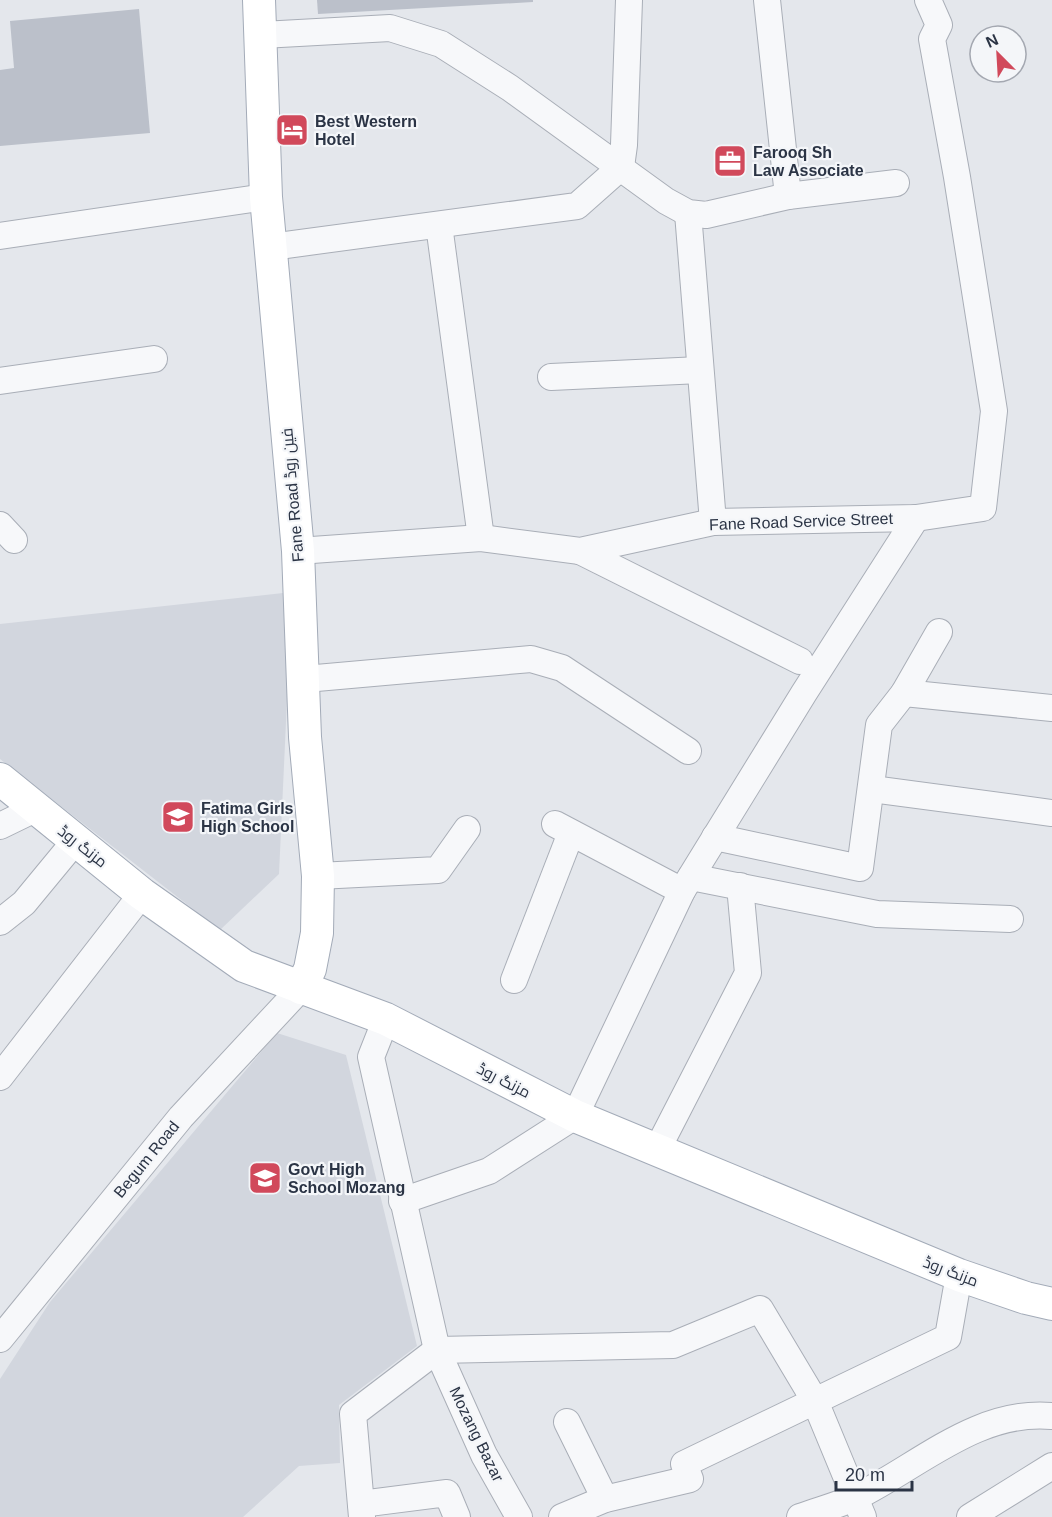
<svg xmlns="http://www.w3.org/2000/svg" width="1052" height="1517" viewBox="0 0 1052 1517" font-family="Arial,Cairo,sans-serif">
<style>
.built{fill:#d2d6de}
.building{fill:#bbc0ca}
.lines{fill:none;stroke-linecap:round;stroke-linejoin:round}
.minor-casing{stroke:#a9aeb7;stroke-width:28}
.major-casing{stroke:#a3abb8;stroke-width:34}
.minor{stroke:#f7f8fa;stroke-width:26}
.major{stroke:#fff;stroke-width:32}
.labels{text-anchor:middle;stroke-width:4.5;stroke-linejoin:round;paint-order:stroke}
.poi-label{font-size:16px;font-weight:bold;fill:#2b3445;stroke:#f4f6f9;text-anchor:start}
.street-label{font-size:16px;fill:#2b3445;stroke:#f4f6f9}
</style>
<rect width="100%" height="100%" fill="#e4e7ec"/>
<g class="built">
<path d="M 292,592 L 279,874 L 220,930 L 0,759 L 0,624 Z"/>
<path d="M 277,1033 L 346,1055 L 417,1346 L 339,1405 L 340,1463 L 299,1466 L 243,1517 L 0,1517 L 0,1379 L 50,1302 Z"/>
</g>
<g class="building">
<path d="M 317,0 L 533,0 L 533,2 L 318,14 Z"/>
<path d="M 139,9 L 150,133 L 0,146 L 0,70 L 14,68 L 10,21 Z"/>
</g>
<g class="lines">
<g class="minor-casing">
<g id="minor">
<path d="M 767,0 L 788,196"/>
<path d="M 262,35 L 390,28 L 441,44 L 510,88 L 666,201 L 688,213 L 706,215 L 788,196 L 896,183"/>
<path d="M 688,213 L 713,522"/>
<path d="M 439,225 L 481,538"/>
<path d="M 0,236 L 266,197"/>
<path d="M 271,247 L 577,206 L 621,167 L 624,145 L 629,0"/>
<path d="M 551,377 L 700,370"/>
<path d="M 0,381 L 154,359"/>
<path d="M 0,525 L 14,540"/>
<path d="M 298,551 L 481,538 L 580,551 L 713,522 L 916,518 L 983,508 L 994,411 L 957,177 L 932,39 L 939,25 L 928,0"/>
<path d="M 580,551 L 800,661"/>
<path d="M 305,679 L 531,659 L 562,668 L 688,751"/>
<path d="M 904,693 L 1052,708"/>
<path d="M 872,789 L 1052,813"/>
<path d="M 555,824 L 682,891"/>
<path d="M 0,826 L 35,809"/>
<path d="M 715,837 L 860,868 L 879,725 L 904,693 L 939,632"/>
<path d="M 318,876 L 438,870 L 467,829"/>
<path d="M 691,877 L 877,914 L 1010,919"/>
<path d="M 0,922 L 24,903 L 76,840"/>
<path d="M 514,980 L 571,833"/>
<path d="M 386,1019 L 371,1057 L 437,1350 L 484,1455 L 519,1517"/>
<path d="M 0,1077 L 142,894"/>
<path d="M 657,1150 L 748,973 L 740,886"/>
<path d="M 402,1201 L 489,1171 L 575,1116 L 682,891 L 804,693 L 916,518"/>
<path d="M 0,1339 L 181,1117 L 301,988"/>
<path d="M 437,1350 L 673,1345 L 760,1309 L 815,1401 L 863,1517"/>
<path d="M 567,1422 L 605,1499"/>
<path d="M 361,1504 L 447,1493 L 457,1517"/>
<path d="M 362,1517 L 353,1414 L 437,1350"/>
<path d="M 562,1517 L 605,1499 L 690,1479 L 684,1464 L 948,1337 L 959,1275"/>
<path d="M 800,1517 C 819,1510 839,1505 856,1497 C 919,1466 978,1409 1052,1416"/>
<path d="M 970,1517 L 1052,1466"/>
</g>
</g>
<g class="major-casing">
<g id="major">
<path d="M 259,0 L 266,197 L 298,551 L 305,737 L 318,876 L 317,933 L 310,969 L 301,988"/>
<path d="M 0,779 L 142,894 L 244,966 L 386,1019 L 575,1116 L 657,1150 L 959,1275 L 1026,1298 L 1052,1304"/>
</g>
</g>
<use href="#minor" class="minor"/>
<use href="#major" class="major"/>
</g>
<defs>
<g id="hotel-square" transform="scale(1.725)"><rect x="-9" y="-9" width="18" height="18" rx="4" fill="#d1495b" stroke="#f4f6f9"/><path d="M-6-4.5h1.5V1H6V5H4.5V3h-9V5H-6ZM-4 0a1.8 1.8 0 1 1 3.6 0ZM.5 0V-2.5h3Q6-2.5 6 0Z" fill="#fff"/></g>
<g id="office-square" transform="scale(1.725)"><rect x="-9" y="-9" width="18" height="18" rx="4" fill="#d1495b" stroke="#f4f6f9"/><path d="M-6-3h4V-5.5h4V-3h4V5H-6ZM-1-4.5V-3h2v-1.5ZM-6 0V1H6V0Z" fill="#fff"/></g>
<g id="school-square" transform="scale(1.725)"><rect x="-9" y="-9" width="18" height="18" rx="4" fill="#d1495b" stroke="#f4f6f9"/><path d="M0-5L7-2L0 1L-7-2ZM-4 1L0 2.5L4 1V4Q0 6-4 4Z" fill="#fff"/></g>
</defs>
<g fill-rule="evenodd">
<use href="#hotel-square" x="292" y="130"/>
<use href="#office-square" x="730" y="161"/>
<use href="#school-square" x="178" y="817"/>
<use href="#school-square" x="265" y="1178"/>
</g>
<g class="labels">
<g class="poi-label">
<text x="315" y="127">Best Western<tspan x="315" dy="18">Hotel</tspan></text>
<text x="753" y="158">Farooq Sh<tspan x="753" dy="18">Law Associate</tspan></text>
<text x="201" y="814">Fatima Girls<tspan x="201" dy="18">High School</tspan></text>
<text x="288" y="1175">Govt High<tspan x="288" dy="18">School Mozang</tspan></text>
</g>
<g class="street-label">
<text transform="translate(292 495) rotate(-95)" y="6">Fane Road فین روڈ</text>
<text transform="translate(801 521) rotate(-2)" y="6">Fane Road Service Street</text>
<text transform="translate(83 846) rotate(38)" y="6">مزنگ روڈ</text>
<text transform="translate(504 1080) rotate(27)" y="6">مزنگ روڈ</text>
<text transform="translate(146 1159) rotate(-51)" y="6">Begum Road</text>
<text transform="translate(951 1271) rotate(21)" y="6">مزنگ روڈ</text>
<text transform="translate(477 1434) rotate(64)" y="6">Mozang Bazar</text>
</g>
</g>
<g transform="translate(998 54) rotate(336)"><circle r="28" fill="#f4f6f9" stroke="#a4a8b1" stroke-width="1.5"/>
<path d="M0-4.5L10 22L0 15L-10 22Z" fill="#d1495b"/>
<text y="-9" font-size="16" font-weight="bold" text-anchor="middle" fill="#2b3445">N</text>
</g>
<path d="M836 1481v9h76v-9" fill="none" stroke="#2b3445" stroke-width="3"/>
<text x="845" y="1481" font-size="18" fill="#2b3445" stroke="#f4f6f9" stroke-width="4.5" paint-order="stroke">20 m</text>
</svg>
